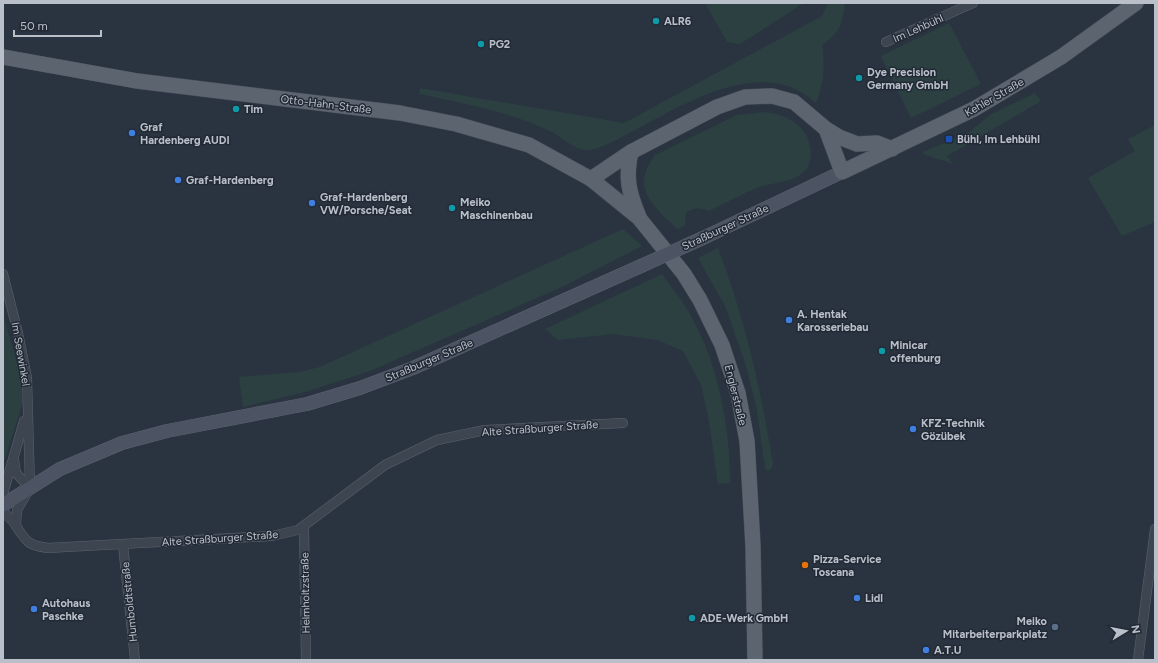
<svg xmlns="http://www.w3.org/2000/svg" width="1158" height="663" viewBox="0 0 1158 663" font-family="Figtree,sans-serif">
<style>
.green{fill:#2c4042}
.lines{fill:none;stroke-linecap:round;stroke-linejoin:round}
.street-casing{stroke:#5b636e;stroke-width:10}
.secondary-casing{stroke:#5b636e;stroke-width:14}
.primary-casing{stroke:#474e5a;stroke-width:16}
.street{stroke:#3d4550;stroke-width:9}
.secondary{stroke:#4c5463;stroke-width:13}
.primary{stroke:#5c6470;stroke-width:15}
.secondary-bridge-casing{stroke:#5b636e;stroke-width:14;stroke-linecap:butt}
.secondary-bridge{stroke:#4c5463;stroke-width:13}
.culture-dot{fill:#0f9aa8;stroke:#222a36;stroke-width:1.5}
.shop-dot{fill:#3f7fe0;stroke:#222a36;stroke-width:1.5}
.transit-dot{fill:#1a4fb4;stroke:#222a36;stroke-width:1.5}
.food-dot{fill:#e8710a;stroke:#222a36;stroke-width:1.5}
.service-dot{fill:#5c6f8a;stroke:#222a36;stroke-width:1.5}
.labels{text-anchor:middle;stroke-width:3;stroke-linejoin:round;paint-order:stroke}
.poi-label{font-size:11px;font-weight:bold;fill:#bac0ca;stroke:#222a36;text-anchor:start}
.street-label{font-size:11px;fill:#bac0ca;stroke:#222a36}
</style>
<rect width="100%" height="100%" fill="#2a3340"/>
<g class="green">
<path d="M 705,3 L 804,3 L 740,44 L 727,42 Z"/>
<path d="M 828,3 L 845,3 C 842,24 840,33 822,45 C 825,66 824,83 816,103 C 764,55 688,102 637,129 C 623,136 606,147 590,150 C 575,152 563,137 550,131 C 509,112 463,103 419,94 L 420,88 L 624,123 L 822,16 Z"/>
<path d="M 949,23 L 981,84 L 911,118 L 881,56 Z"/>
<path d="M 1035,93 L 1041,101 L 947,156 L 953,164 L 923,154 L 923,152 L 968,133 L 990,115 Z"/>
<path d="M 764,112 C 781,114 799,120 807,137 C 810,144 812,153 810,161 C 804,183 778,181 759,187 C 742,194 726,203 709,211 C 700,207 694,207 686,213 L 685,226 L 677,229 C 653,206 630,189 655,155 L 737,115 Z"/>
<path d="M 1155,125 L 1155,222 L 1122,236 L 1088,178 L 1135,151 L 1128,139 Z"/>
<path d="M 623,229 L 642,246 L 564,286 L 370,371 L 305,392 L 243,407 L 239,377 L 299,372 L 320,367 Z"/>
<path d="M 718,248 C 745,319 761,390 773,464 L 771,469 L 767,471 L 765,469 L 757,410 L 745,363 L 726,308 L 698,258 Z"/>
<path d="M 662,274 C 670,286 680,297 687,309 C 718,361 730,424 730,483 L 718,484 L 709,421 L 701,385 L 683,351 L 657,340 L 613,334 L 558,340 L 545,329 Z"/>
<path d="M 3,314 L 22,381 L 22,405 L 3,465 Z"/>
</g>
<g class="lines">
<g class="street-casing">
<g id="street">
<path d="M 886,42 L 973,3"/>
<path d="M 3,274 L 18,333 L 27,378 L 30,488 L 17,510 L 16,525"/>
<path d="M 14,460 L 16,473 L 30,488"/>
<path d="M 3,494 L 24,421"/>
<path d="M 3,512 C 7,516 13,520 16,526 C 27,542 27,545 48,548 L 272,536 L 298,530 L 385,465 L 437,440 L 485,430 L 623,423"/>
<path d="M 304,526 L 306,660"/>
<path d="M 123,545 L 135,660"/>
<path d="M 1138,660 L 1155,529"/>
</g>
</g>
<g class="secondary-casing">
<g id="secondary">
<path d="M 703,238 L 842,172"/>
<path d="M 3,505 L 60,469 L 122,443 L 167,431 L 307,404 L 360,388 L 413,368 L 641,266"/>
</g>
</g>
<g class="primary-casing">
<g id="primary">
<path d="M 3,57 L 137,81 L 400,113 L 456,124 L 529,145 L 591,179 L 639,218 L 684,274 L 700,300 L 722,345 L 738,393 L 747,441 L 753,546 L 755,660"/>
<path d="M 826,129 L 842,172 L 974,109 L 1061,57 L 1136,3"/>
<path d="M 631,152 C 625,178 629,193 639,217"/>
<path d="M 591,179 L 631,152 L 717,107 L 745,97 L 772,96 L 794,102 L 826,129 L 839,137 L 857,144 L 877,143 L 892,149"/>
</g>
</g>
<use href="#street" class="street"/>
<use href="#secondary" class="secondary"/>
<use href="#primary" class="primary"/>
<g class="secondary-bridge-casing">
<path id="secondary-bridge" d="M 641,266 L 703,238"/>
</g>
<use href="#secondary-bridge" class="secondary-bridge"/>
</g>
<g class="culture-dot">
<circle cx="656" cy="21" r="4"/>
<circle cx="481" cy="44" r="4"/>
<circle cx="859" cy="78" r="4"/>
<circle cx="236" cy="109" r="4"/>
<circle cx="452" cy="208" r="4"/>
<circle cx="882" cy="351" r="4"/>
<circle cx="692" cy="618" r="4"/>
</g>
<g class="shop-dot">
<circle cx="132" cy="133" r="4"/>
<circle cx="178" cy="180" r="4"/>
<circle cx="312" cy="203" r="4"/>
<circle cx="789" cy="320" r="4"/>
<circle cx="913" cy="429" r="4"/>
<circle cx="857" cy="598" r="4"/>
<circle cx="34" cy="609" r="4"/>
<circle cx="926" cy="650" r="4"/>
</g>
<rect class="transit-dot" x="945" y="135" width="8" height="8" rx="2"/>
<circle class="food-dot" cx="805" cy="565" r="4"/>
<circle class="service-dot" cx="1055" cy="627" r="4"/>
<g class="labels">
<g class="poi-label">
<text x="664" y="25">ALR6</text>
<text x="489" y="48">PG2</text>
<text x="867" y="76">Dye Precision<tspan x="867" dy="13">Germany GmbH</tspan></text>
<text x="244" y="113">Tim</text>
<text x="140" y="131">Graf<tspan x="140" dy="13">Hardenberg AUDI</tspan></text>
<text x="957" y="143">Bühl, Im Lehbühl</text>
<text x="186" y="184">Graf-Hardenberg</text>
<text x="320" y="201">Graf-Hardenberg<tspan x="320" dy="13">VW/Porsche/Seat</tspan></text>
<text x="460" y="206">Meiko<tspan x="460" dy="13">Maschinenbau</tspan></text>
<text x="797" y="318">A. Hentak<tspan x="797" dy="13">Karosseriebau</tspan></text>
<text x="890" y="349">Minicar<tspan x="890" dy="13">offenburg</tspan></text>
<text x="921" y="427">KFZ-Technik<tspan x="921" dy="13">Gözübek</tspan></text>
<text x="813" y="563">Pizza-Service<tspan x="813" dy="13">Toscana</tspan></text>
<text x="865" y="602">Lidl</text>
<text x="42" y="607">Autohaus<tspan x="42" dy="13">Paschke</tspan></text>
<text x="700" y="622">ADE-Werk GmbH</text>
<text x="1047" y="625" text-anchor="end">Meiko<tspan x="1047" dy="13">Mitarbeiterparkplatz</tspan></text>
<text x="934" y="654">A.T.U</text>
</g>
<g class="street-label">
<text transform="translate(918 28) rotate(-24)" y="4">Im Lehbühl</text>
<text transform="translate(994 97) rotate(-30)" y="4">Kehler Straße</text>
<text transform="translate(326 104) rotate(7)" y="4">Otto-Hahn-Straße</text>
<text transform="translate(725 227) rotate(-25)" y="4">Straßburger Straße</text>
<text transform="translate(21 354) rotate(80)" y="4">Im Seewinkel</text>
<text transform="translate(429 360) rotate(-23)" y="4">Straßburger Straße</text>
<text transform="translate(736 395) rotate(76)" y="4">Englerstraße</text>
<text transform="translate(540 428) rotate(-4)" y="4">Alte Straßburger Straße</text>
<text transform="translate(220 538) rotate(-4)" y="4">Alte Straßburger Straße</text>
<text transform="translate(305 593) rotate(-91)" y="4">Helmholtzstraße</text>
<text transform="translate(129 602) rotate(-96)" y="4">Humboldtstraße</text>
</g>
</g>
<rect width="1158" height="663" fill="none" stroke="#bac0ca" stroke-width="8"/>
<g transform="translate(1126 631) rotate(80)" stroke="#222a36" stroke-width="3" paint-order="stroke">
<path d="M0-3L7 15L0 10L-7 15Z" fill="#bac0ca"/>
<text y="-6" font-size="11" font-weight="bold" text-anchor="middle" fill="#bac0ca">N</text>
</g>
<path d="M14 30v6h87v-6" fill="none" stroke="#bac0ca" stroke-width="2"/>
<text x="20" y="30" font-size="12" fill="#bac0ca" stroke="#222a36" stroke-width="3" paint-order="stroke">50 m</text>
</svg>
